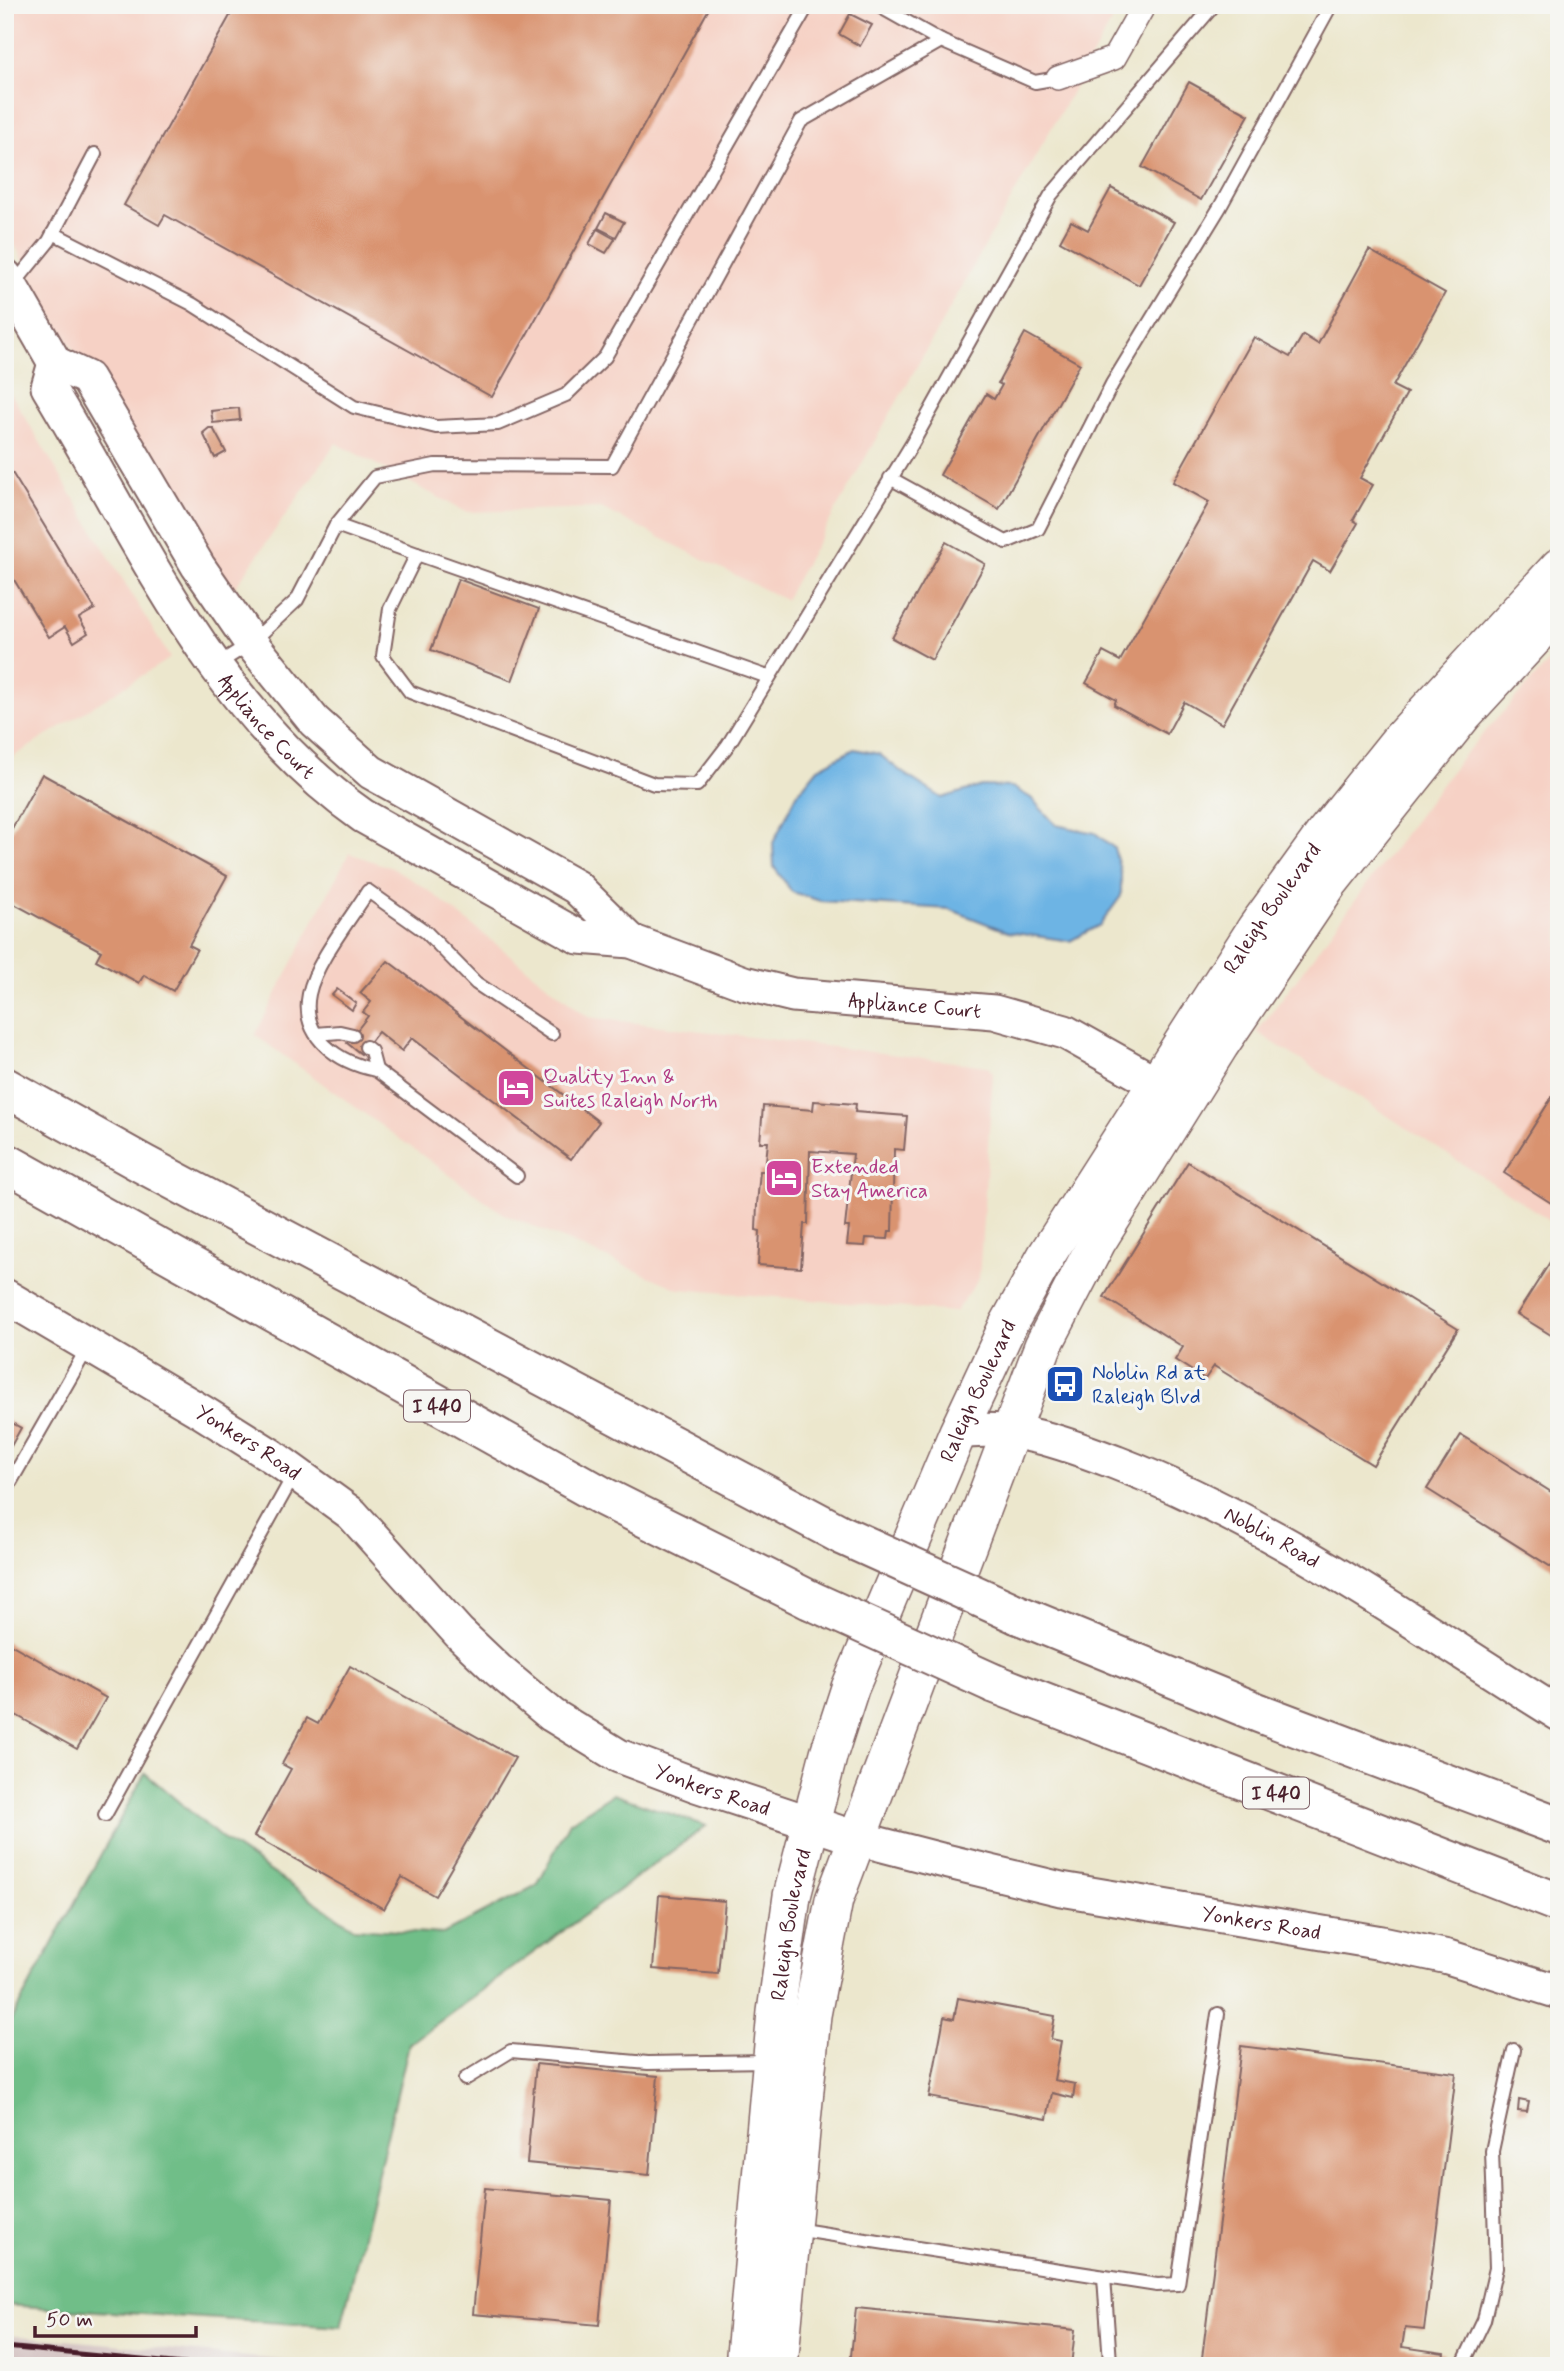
<svg xmlns="http://www.w3.org/2000/svg" width="1564" height="2371" viewBox="0 0 1564 2371" font-family="Mynerve,sans-serif">
<style>
.built{fill:#f6d1c5}
.industrial{fill:#d1bfbf}
.forest{fill:#6fbe88;stroke:#5c6e5a;stroke-width:2}
.water{fill:#6db4e4;stroke:#5c6a88;stroke-width:2}
.building{fill:#d9936f}
.lines{fill:none;stroke-linecap:round;stroke-linejoin:round}
.lane-casing{stroke:#836564;stroke-width:16}
.street-casing{stroke:#836564;stroke-width:26}
.secondary-casing{stroke:#836564;stroke-width:37}
.primary-casing{stroke:#836564;stroke-width:40}
.highway-casing{stroke:#836564;stroke-width:42}
.lane{stroke:#fff;stroke-width:12}
.street{stroke:#fff;stroke-width:23}
.secondary{stroke:#fff;stroke-width:33}
.primary{stroke:#fff;stroke-width:37}
.highway{stroke:#fff;stroke-width:38}
.rail{stroke:#4a1f2b;stroke-width:5}
.highway-bridge-casing{stroke:#836564;stroke-width:42;stroke-linecap:butt}
.highway-bridge{stroke:#fff;stroke-width:38}
.labels{text-anchor:middle;stroke-width:6;stroke-linejoin:round;paint-order:stroke}
.shield{fill:#f6f6f2;stroke:#7e6067;stroke-width:2}
.shield-label{font-size:19px;font-weight:bold;fill:#4a1f2b}
.street-label{font-size:21px;fill:#4a1f2b;stroke:#f6f6f2}
.hotel-label{font-size:21px;fill:#b23c85;stroke:#f6f6f2;text-anchor:start}
.transit-label{font-size:21px;fill:#164399;stroke:#f6f6f2;text-anchor:start}
</style>
<rect width="100%" height="100%" fill="#f6f6f2"/>
<filter id="ink" filterUnits="userSpaceOnUse"><feTurbulence type="fractalNoise" baseFrequency=".0143" numOctaves="2"/><feDisplacementMap in="SourceGraphic" scale="14" xChannelSelector="R" yChannelSelector="G"/><feConvolveMatrix kernelMatrix="1 2 1 2 8 2 1 2 1" color-interpolation-filters="sRGB"/></filter>
<filter id="wash" filterUnits="userSpaceOnUse"><feTurbulence type="fractalNoise" baseFrequency=".00686" numOctaves="4" result="noise"/><feDisplacementMap in="SourceGraphic" scale="28" xChannelSelector="R" yChannelSelector="G"/><feGaussianBlur stdDeviation="1.57" result="paint"/><feColorMatrix in="noise" values="0 0 0 0 0 0 0 0 0 0 0 0 0 0 0 0 0 1.4 0 .05"/><feComposite in="paint" operator="in"/></filter>
<g filter="url(#wash)">
<rect width="100%" height="100%" fill="#ece7cd"/>
<g class="built">
<path d="M 5,5 L 1121,5 L 785,600 L 601,508 L 466,512 L 336,443 L 227,599 L 47,307 L 5,226 Z"/>
<path d="M 5,384 L 170,658 L 5,762 Z"/>
<path d="M 1559,651 L 1559,1226 L 1257,1032 L 1462,757 Z"/>
<path d="M 349,853 L 395,869 L 428,890 L 588,1017 L 987,1066 L 993,1073 L 979,1279 L 955,1312 L 679,1289 L 504,1214 L 255,1035 Z"/>
</g>
<path class="industrial" d="M 5,2335 L 145,2347 L 340,2366 L 133,2366 L 10,2355 L 5,2354 Z"/>
<path class="forest" d="M 145,1773 L 221,1838 L 354,1928 L 443,1934 L 537,1885 L 570,1822 L 613,1794 L 706,1826 L 409,2044 L 341,2327 L 5,2305 L 5,2031 Z"/>
<path class="water" d="M 854,749 L 879,754 L 903,773 L 942,798 L 982,786 L 1012,787 L 1031,798 L 1056,825 L 1095,833 L 1114,848 L 1121,874 L 1121,896 L 1100,925 L 1070,941 L 1008,932 L 949,909 L 820,901 L 792,892 L 774,867 L 773,843 L 797,794 L 818,768 Z"/>
<g id="blocks">
<g class="building">
<path d="M 236,5 L 711,5 L 492,397 L 165,215 L 159,225 L 124,205 Z"/>
<path d="M 850,14 L 872,25 L 860,46 L 839,34 Z"/>
<path d="M 1189,82 L 1249,115 L 1201,200 L 1142,167 Z"/>
<path d="M 1111,188 L 1174,222 L 1139,285 L 1060,241 L 1071,221 L 1088,230 Z"/>
<path d="M 606,213 L 624,222 L 616,237 L 598,228 Z"/>
<path d="M 597,229 L 615,239 L 606,253 L 589,244 Z"/>
<path d="M 1369,250 L 1445,293 L 1393,386 L 1407,393 L 1360,478 L 1373,485 L 1353,520 L 1358,523 L 1330,571 L 1313,561 L 1222,724 L 1184,702 L 1167,734 L 1114,705 L 1116,700 L 1086,683 L 1103,652 L 1120,661 L 1209,502 L 1173,482 L 1254,337 L 1290,357 L 1303,335 L 1318,344 Z"/>
<path d="M 1025,333 L 1080,364 L 999,509 L 940,475 L 986,394 L 994,399 L 1002,385 L 998,383 Z"/>
<path d="M 239,408 L 240,420 L 213,423 L 211,411 Z"/>
<path d="M 209,428 L 213,428 L 226,452 L 215,458 L 203,433 Z"/>
<path d="M 8,466 L 95,609 L 79,618 L 88,633 L 74,642 L 65,627 L 49,637 L 5,565 L 5,468 Z"/>
<path d="M 946,542 L 985,564 L 932,660 L 892,638 Z"/>
<path d="M 458,579 L 539,609 L 512,681 L 431,650 Z"/>
<path d="M 42,774 L 227,876 L 189,945 L 197,949 L 173,991 L 144,975 L 139,983 L 96,960 L 101,951 L 5,899 L 5,841 Z"/>
<path d="M 388,961 L 599,1122 L 571,1159 L 412,1038 L 402,1051 L 378,1032 L 361,1054 L 347,1043 L 368,1016 L 363,1012 L 371,1002 L 360,993 Z"/>
<path d="M 337,989 L 356,1003 L 352,1010 L 332,995 Z"/>
<path d="M 1559,1086 L 1559,1208 L 1504,1173 Z"/>
<path d="M 814,1101 L 856,1104 L 855,1112 L 907,1116 L 904,1150 L 894,1149 L 892,1231 L 889,1231 L 888,1239 L 866,1238 L 865,1246 L 847,1245 L 849,1227 L 845,1227 L 853,1154 L 810,1151 L 808,1224 L 804,1224 L 801,1268 L 758,1265 L 760,1231 L 756,1230 L 757,1205 L 760,1171 L 765,1171 L 768,1142 L 760,1142 L 763,1106 L 813,1110 Z"/>
<path d="M 1188,1162 L 1458,1329 L 1373,1465 L 1214,1366 L 1205,1379 L 1175,1360 L 1183,1347 L 1104,1297 Z"/>
<path d="M 1559,1248 L 1559,1340 L 1517,1314 Z"/>
<path d="M 5,1419 L 21,1428 L 5,1457 Z"/>
<path d="M 1461,1435 L 1559,1497 L 1559,1572 L 1427,1489 Z"/>
<path d="M 5,1641 L 106,1698 L 77,1749 L 5,1709 Z"/>
<path d="M 350,1666 L 515,1758 L 435,1896 L 402,1877 L 384,1909 L 254,1836 L 291,1769 L 282,1764 L 306,1720 L 307,1718 L 318,1724 Z"/>
<path d="M 659,1895 L 725,1901 L 718,1974 L 653,1969 Z"/>
<path d="M 958,1998 L 1055,2016 L 1051,2039 L 1061,2041 L 1054,2080 L 1075,2084 L 1073,2098 L 1052,2093 L 1047,2119 L 929,2097 L 944,2017 L 954,2019 Z"/>
<path d="M 1241,2046 L 1456,2073 L 1424,2330 L 1405,2328 L 1402,2347 L 1444,2353 L 1442,2366 L 1201,2366 Z"/>
<path d="M 536,2064 L 658,2076 L 649,2175 L 527,2163 Z"/>
<path d="M 1519,2100 L 1529,2102 L 1527,2112 L 1518,2111 Z"/>
<path d="M 485,2188 L 611,2200 L 599,2325 L 473,2314 Z"/>
<path d="M 856,2308 L 1075,2330 L 1071,2366 L 850,2366 Z"/>
</g>
</g>
</g>
<g filter="url(#ink)">
<use href="#blocks" fill-opacity="0" stroke="#836564" stroke-width="2"/>
<g class="lines">
<g class="lane-casing">
<g id="lane">
<path d="M 877,5 L 941,41"/>
<path d="M 53,233 L 192,304 L 354,407 L 436,427 L 498,424 L 566,395 L 605,357 L 808,5"/>
<path d="M 14,284 L 49,241 L 95,154"/>
<path d="M 890,478 L 1006,542 L 1038,529 L 1112,384 L 1220,207 L 1331,5"/>
<path d="M 336,525 L 417,554 L 390,609 L 383,656 L 410,692 L 654,784 L 697,785 L 728,745 L 912,444 L 1051,195 L 1214,5"/>
<path d="M 417,554 L 768,677"/>
<path d="M 216,665 L 251,643 L 297,600 L 336,525 L 375,477 L 435,465 L 612,466 L 801,121 L 941,41 L 1035,82 L 1058,78"/>
<path d="M 316,1034 L 340,1032 L 353,1035"/>
<path d="M 366,1047 L 371,1051 L 376,1070"/>
<path d="M 517,1176 L 376,1070 C 340,1063 300,1038 309,994 C 316,961 350,920 368,891 L 426,932 L 476,983 L 552,1034"/>
<path d="M 7,1488 L 88,1347"/>
<path d="M 105,1815 L 295,1473"/>
<path d="M 465,2079 L 511,2051 L 648,2063 L 768,2061"/>
<path d="M 795,2229 L 1157,2285 L 1178,2284 L 1218,2014"/>
<path d="M 1104,2277 L 1110,2362 L 1112,2366"/>
<path d="M 1462,2366 L 1484,2320 L 1496,2268 L 1492,2151 L 1514,2050"/>
</g>
</g>
<g class="street-casing">
<path id="street" d="M 1058,78 L 1114,58 L 1144,5"/>
</g>
<g class="secondary-casing">
<g id="secondary">
<path d="M 5,276 L 55,363 L 87,378 L 198,566 L 251,643 L 314,721 L 371,772 L 576,887 L 631,941"/>
<path id="s1" d="M 55,363 L 48,387 C 140,539 213,711 363,816 L 579,937 L 631,941 L 744,983 L 793,995 L 994,1012 L 1065,1032 L 1181,1097"/>
<path id="s2" d="M 5,1296 L 202,1412 L 272,1456 L 352,1514 L 459,1633 L 498,1670 L 552,1715 L 619,1756 L 696,1785 L 856,1838 L 941,1860 L 1061,1889 L 1382,1943 L 1448,1957 L 1559,1992"/>
<path id="s3" d="M 958,1432 C 1016,1424 1064,1443 1117,1463 C 1276,1524 1415,1625 1559,1714"/>
</g>
</g>
<g class="primary-casing">
<g id="primary">
<path id="s4" d="M 744,2366 L 776,2012 L 792,1896 L 829,1753 L 850,1688 L 958,1432 L 1008,1325 L 1046,1256 L 1256,928 L 1324,834 L 1397,743 L 1559,567"/>
<path d="M 779,2366 L 812,2015 L 834,1900 L 1043,1346 L 1097,1242 L 1220,1045 L 1329,883 L 1463,715 L 1559,611"/>
</g>
</g>
<g class="highway-casing">
<g id="highway">
<path d="M 5,1087 L 143,1164 L 842,1535"/>
<path d="M 5,1162 L 604,1497 L 810,1600"/>
<path d="M 1019,1615 L 1259,1713 L 1559,1826"/>
<path d="M 993,1683 L 1559,1903"/>
</g>
</g>
<use href="#lane" class="lane"/>
<use href="#street" class="street"/>
<use href="#secondary" class="secondary"/>
<use href="#primary" class="primary"/>
<use href="#highway" class="highway"/>
<path class="rail" d="M 5,2347 L 205,2366"/>
<g class="highway-bridge-casing">
<g id="highway-bridge">
<path d="M 842,1535 L 1019,1615"/>
<path d="M 810,1600 L 993,1683"/>
</g>
</g>
<use href="#highway-bridge" class="highway-bridge"/>
</g>
</g>
<defs>
<g id="hotel-square" transform="scale(2.0125)"><rect x="-9" y="-9" width="18" height="18" rx="4" fill="#d1479c" stroke="#f6f6f2"/><path d="M-6-4.5h1.5V1H6V5H4.5V3h-9V5H-6ZM-4 0a1.8 1.8 0 1 1 3.6 0ZM.5 0V-2.5h3Q6-2.5 6 0Z" fill="#fff"/></g>
<g id="bus-square" transform="scale(2.0125)"><rect x="-9" y="-9" width="18" height="18" rx="4" fill="#1a4fb4" stroke="#f6f6f2"/><path d="M-5-6H5V4H4V6H2V4H-2V6H-4V4H-5ZM-3.5-4V0h7V-4ZM-3.5 1.2v1.5H-2V1.2ZM2 1.2v1.5H3.5V1.2Z" fill="#fff"/></g>
</defs>
<g fill-rule="evenodd">
<use href="#hotel-square" x="516" y="1088"/>
<use href="#hotel-square" x="784" y="1178"/>
<use href="#bus-square" x="1065" y="1384"/>
</g>
<g class="labels">
<g class="shield">
<rect x="404" y="1390.5" width="66" height="31" rx="5"/>
<rect x="1243" y="1777.5" width="66" height="31" rx="5"/>
</g>
<g class="shield-label">
<text x="437" y="1413">I 440</text>
<text x="1276" y="1800">I 440</text>
</g>
<g class="street-label">
<text dy="7" stroke="none"><textPath href="#s1" startOffset="430">Appliance Court</textPath></text>
<text dy="7" stroke="none"><textPath href="#s4" startOffset="1578">Raleigh Boulevard</textPath></text>
<text dy="7" stroke="none"><textPath href="#s1" startOffset="1155">Appliance Court</textPath></text>
<text dy="7" stroke="none"><textPath href="#s4" startOffset="1012">Raleigh Boulevard</textPath></text>
<text dy="7" stroke="none"><textPath href="#s2" startOffset="284">Yonkers Road</textPath></text>
<text dy="7" stroke="none"><textPath href="#s3" startOffset="336">Noblin Road</textPath></text>
<text dy="7" stroke="none"><textPath href="#s2" startOffset="872">Yonkers Road</textPath></text>
<text dy="7" stroke="none"><textPath href="#s2" startOffset="1438">Yonkers Road</textPath></text>
<text dy="7" stroke="none"><textPath href="#s4" startOffset="444">Raleigh Boulevard</textPath></text>
</g>
<g class="hotel-label">
<text x="543" y="1083">Quality Inn &amp;<tspan x="543" dy="24">Suites Raleigh North</tspan></text>
<text x="811" y="1173">Extended<tspan x="811" dy="24">Stay America</tspan></text>
</g>
<g class="transit-label">
<text x="1092" y="1379">Noblin Rd at<tspan x="1092" dy="24">Raleigh Blvd</tspan></text>
</g>
</g>
<rect width="1564" height="2371" fill="none" stroke="#f6f6f2" stroke-width="28"/>
<path d="M35 2326v10h161v-10" fill="none" stroke="#4a1f2b" stroke-width="3.5"/>
<text x="46" y="2326" font-size="21" fill="#4a1f2b" stroke="#f6f6f2" stroke-width="5" paint-order="stroke">50 m</text>
</svg>
